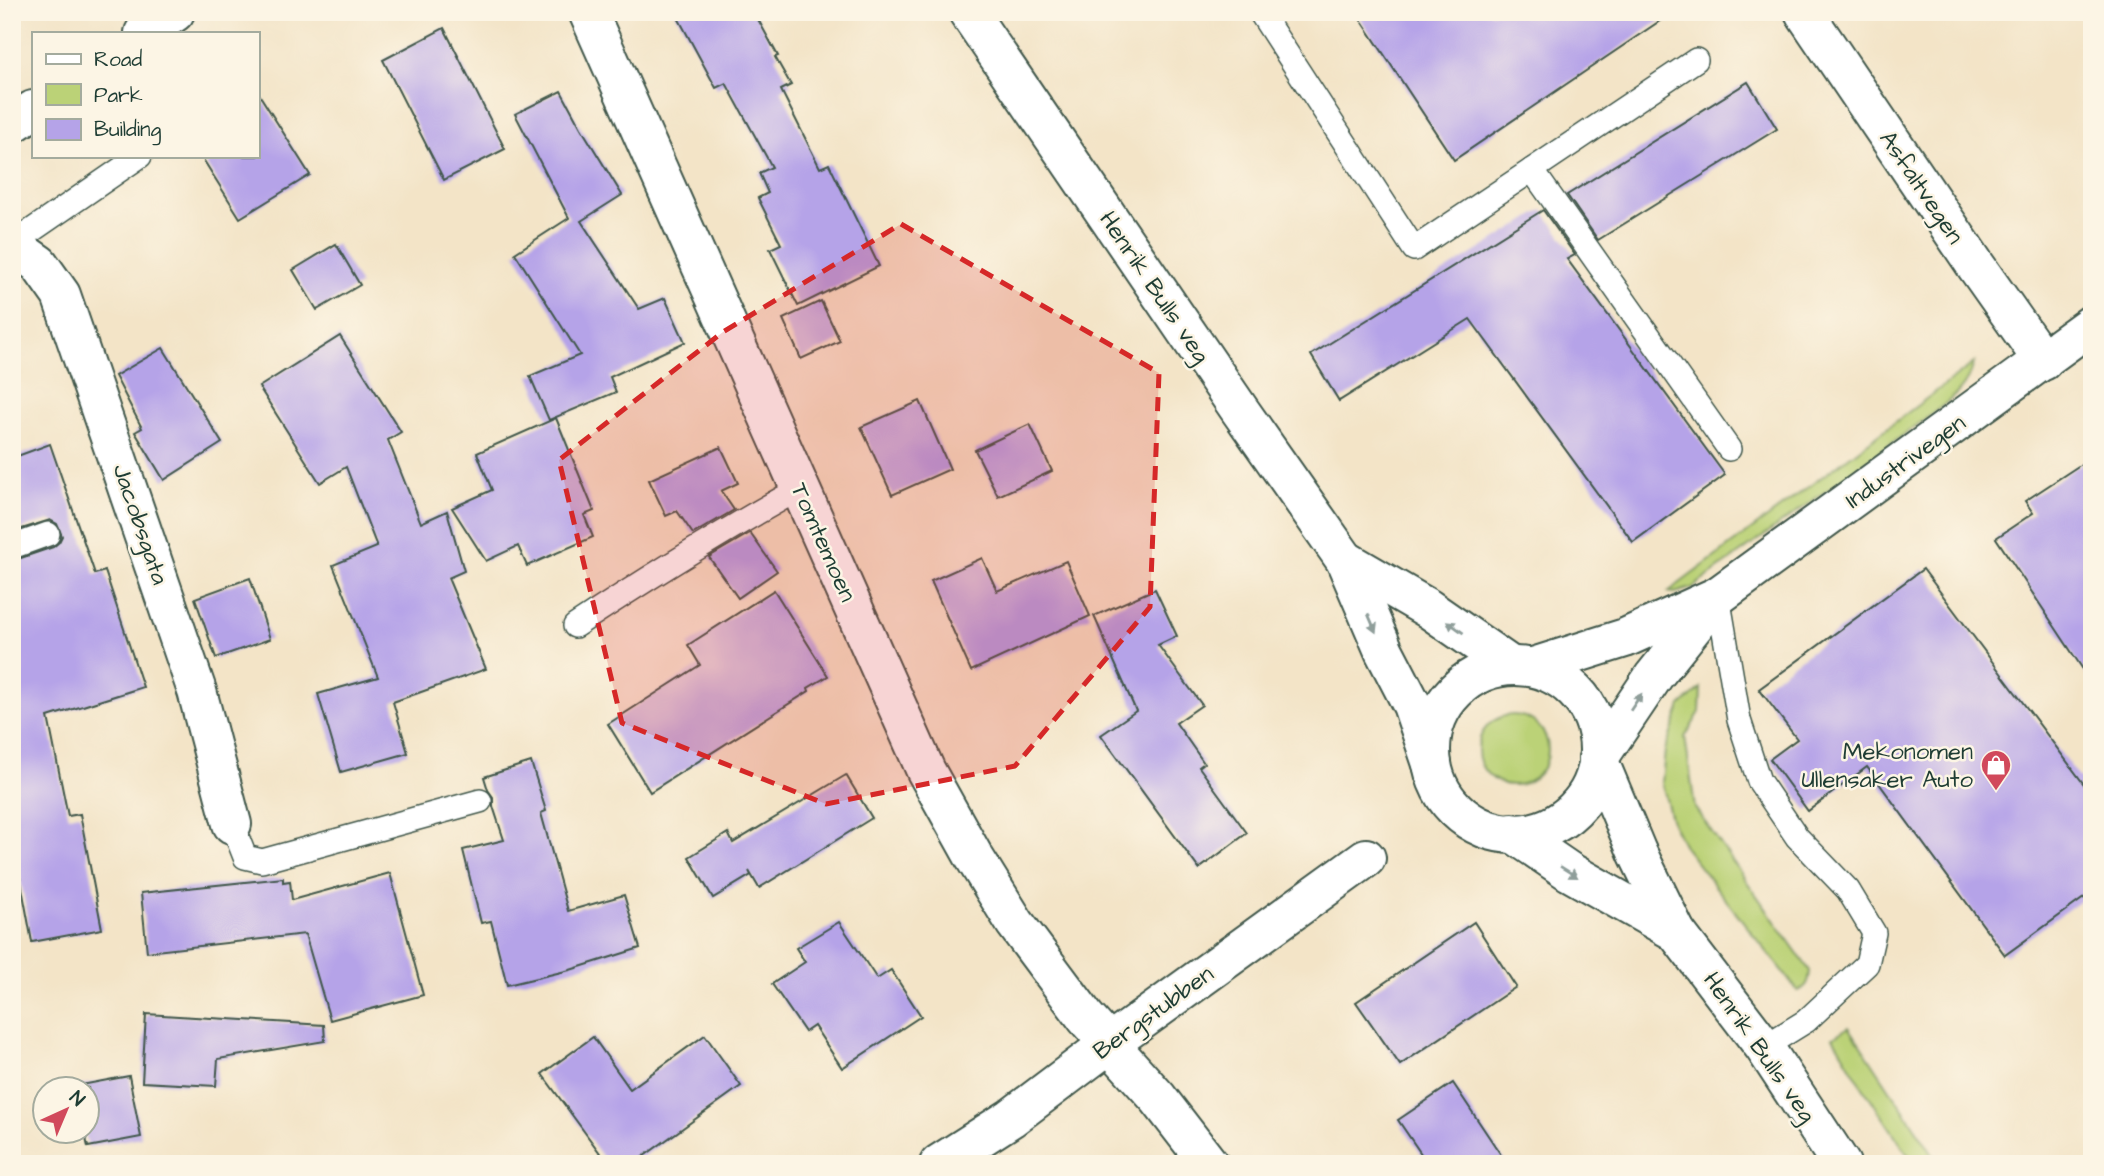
<svg xmlns="http://www.w3.org/2000/svg" width="2104" height="1176" viewBox="0 0 2104 1176" font-family="'Architects Daughter',sans-serif">
<style>
.green{fill:#bbd277;stroke:#6d8856;stroke-width:2}
.building{fill:#b5a3e8}
.lines{fill:none;stroke-linecap:round;stroke-linejoin:round}
.service-casing{stroke:#3f564a;stroke-width:26}
.minor-casing{stroke:#3f564a;stroke-width:42}
.tertiary-casing{stroke:#3f564a;stroke-width:42}
.service{stroke:#fff;stroke-width:23}
.minor{stroke:#fff;stroke-width:38}
.tertiary{stroke:#fff;stroke-width:38}
.oneway{fill:#8f9e9a}
.marked{fill:#d62828;fill-opacity:0.2;stroke:#d62828;stroke-width:5;stroke-dasharray:14 9;stroke-linejoin:round}
.labels{text-anchor:middle;stroke-width:5;stroke-linejoin:round;paint-order:stroke}
.street-label{font-size:24px;fill:#1f3d34;stroke:#fcf5e5}
.poi-label{font-size:24px;fill:#1f3d34;stroke:#fcf5e5;text-anchor:end}
</style>
<rect width="100%" height="100%" fill="#fcf5e5"/>
<filter id="ink" filterUnits="userSpaceOnUse"><feTurbulence type="fractalNoise" baseFrequency=".0143" numOctaves="2"/><feDisplacementMap in="SourceGraphic" scale="14" xChannelSelector="R" yChannelSelector="G"/><feConvolveMatrix kernelMatrix="1 2 1 2 8 2 1 2 1" color-interpolation-filters="sRGB"/></filter>
<filter id="wash" filterUnits="userSpaceOnUse"><feTurbulence type="fractalNoise" baseFrequency=".00686" numOctaves="4" result="noise"/><feDisplacementMap in="SourceGraphic" scale="28" xChannelSelector="R" yChannelSelector="G"/><feGaussianBlur stdDeviation="1.57" result="paint"/><feColorMatrix in="noise" values="0 0 0 0 0 0 0 0 0 0 0 0 0 0 0 0 0 1.4 0 .05"/><feComposite in="paint" operator="in"/></filter>
<g filter="url(#wash)">
<rect width="100%" height="100%" fill="#f3e4c7"/>
<g class="green">
<path d="M 1974,363 C 1966,392 1947,402 1924,420 L 1692,588 L 1675,593 L 1668,592 Z"/>
<path d="M 1701,688 L 1700,712 L 1685,737 L 1695,808 L 1810,971 C 1809,981 1808,987 1798,991 L 1685,848 L 1672,823 L 1662,783 L 1665,750 L 1681,706 Z"/>
<circle cx="1513" cy="750" r="35"/>
<path d="M 1849,1027 L 1939,1164 L 1914,1164 L 1861,1084 L 1833,1037 Z"/>
</g>
<g id="blocks">
<g class="building">
<path d="M 675,12 L 754,12 L 778,56 L 775,57 L 791,85 L 781,90 L 820,168 L 829,164 L 879,266 L 798,306 L 770,249 L 781,244 L 758,198 L 768,193 L 759,173 L 772,167 L 726,83 L 716,88 Z"/>
<path d="M 1356,12 L 1673,12 L 1454,160 Z"/>
<path d="M 444,28 L 505,149 L 444,180 L 383,60 Z"/>
<path d="M 1748,82 L 1777,129 L 1598,240 L 1567,195 Z"/>
<path d="M 257,91 L 310,175 L 240,218 L 201,156 L 257,156 Z"/>
<path d="M 561,91 L 581,128 L 622,195 L 581,221 L 639,309 L 665,298 L 685,342 L 610,377 L 616,392 L 549,420 L 530,376 L 580,355 L 515,253 L 569,218 L 515,114 Z"/>
<path d="M 1543,210 L 1575,255 L 1567,259 L 1725,475 L 1633,542 L 1470,319 L 1339,401 L 1311,355 Z"/>
<path d="M 336,244 L 360,285 L 317,310 L 293,270 Z"/>
<path d="M 821,301 L 840,341 L 801,359 L 783,319 Z"/>
<path d="M 340,336 L 401,432 L 388,440 L 421,523 L 447,511 L 464,571 L 448,578 L 486,669 L 393,702 L 408,753 L 341,772 L 318,694 L 378,677 L 333,565 L 377,547 L 346,467 L 320,483 L 259,387 Z"/>
<path d="M 163,348 L 222,443 L 164,480 L 135,432 L 142,428 L 115,376 Z"/>
<path d="M 920,401 L 950,469 L 892,495 L 861,427 Z"/>
<path d="M 556,418 L 594,511 L 584,515 L 593,537 L 527,566 L 518,546 L 486,561 L 452,508 L 492,490 L 477,453 Z"/>
<path d="M 1030,424 L 1052,471 L 998,496 L 975,450 Z"/>
<path d="M 50,444 L 95,574 L 105,571 L 143,687 L 48,717 L 68,816 L 80,814 L 102,929 L 32,942 L 12,834 L 12,561 L 53,547 L 59,542 L 62,536 L 57,524 L 50,520 L 12,532 L 12,458 Z"/>
<path d="M 721,447 L 738,483 L 721,491 L 734,510 L 693,534 L 677,511 L 666,516 L 649,480 Z"/>
<path d="M 2092,457 L 2092,683 L 1996,538 L 2033,513 L 2025,501 Z"/>
<path d="M 750,533 L 777,571 L 738,598 L 709,557 Z"/>
<path d="M 982,558 L 997,591 L 1066,561 L 1090,616 L 971,671 L 931,581 Z"/>
<path d="M 1923,569 L 2092,795 L 2092,892 L 2005,955 L 1867,767 L 1808,811 L 1770,759 L 1797,739 L 1759,689 Z"/>
<path d="M 250,578 L 270,639 L 216,658 L 195,598 Z"/>
<path d="M 1155,589 L 1177,636 L 1158,645 L 1202,705 L 1176,723 L 1204,763 L 1199,767 L 1247,833 L 1199,869 L 1101,735 L 1136,711 L 1094,616 Z"/>
<path d="M 774,590 L 828,676 L 808,688 L 809,691 L 650,792 L 608,724 L 700,665 L 688,645 Z"/>
<path d="M 531,762 L 546,811 L 541,813 L 568,911 L 624,895 L 640,948 L 570,970 L 507,985 L 491,921 L 481,923 L 463,850 L 504,840 L 493,806 L 493,797 L 488,790 L 484,777 Z"/>
<path d="M 846,775 L 872,818 L 759,888 L 749,871 L 751,875 L 713,898 L 689,857 L 728,833 L 733,843 Z"/>
<path d="M 390,873 L 423,995 L 330,1020 L 305,934 L 147,952 L 141,893 L 283,878 L 283,882 L 290,881 L 292,900 Z"/>
<path d="M 839,922 L 877,979 L 891,970 L 921,1016 L 842,1068 L 814,1026 L 805,1032 L 772,984 L 805,962 L 796,948 Z"/>
<path d="M 1474,922 L 1516,987 L 1400,1065 L 1356,1002 Z"/>
<path d="M 146,1014 L 324,1025 L 325,1041 L 218,1059 L 216,1086 L 142,1082 Z"/>
<path d="M 705,1035 L 741,1086 L 633,1164 L 608,1164 L 542,1074 L 593,1037 L 630,1089 Z"/>
<path d="M 129,1076 L 141,1137 L 88,1147 L 84,1130 L 88,1130 L 88,1088 L 76,1088 L 76,1086 Z"/>
<path d="M 1453,1083 L 1507,1164 L 1428,1164 L 1398,1120 Z"/>
</g>
</g>
</g>
<g filter="url(#ink)">
<use href="#blocks" fill-opacity="0" stroke="#3f564a" stroke-width="2"/>
<g class="lines">
<g class="service-casing">
<g id="service">
<path d="M 1260,12 L 1414,249 L 1696,60"/>
<path d="M 1532,170 L 1729,449"/>
<path d="M 12,244 L 140,156"/>
<path d="M 12,547 L 48,534"/>
<path d="M 1718,596 L 1739,720 L 1759,781 L 1797,837 L 1848,890 L 1874,933 L 1867,964 L 1806,1021 L 1764,1047"/>
<path d="M 575,626 C 649,577 723,531 801,488"/>
<path d="M 232,824 L 245,857 L 262,861 L 480,801"/>
</g>
</g>
<g class="minor-casing">
<g id="minor">
<path d="M 588,12 L 926,771 L 974,857 L 1015,923 L 1086,1018 L 1158,1098 L 1209,1164"/>
<path d="M 1804,12 L 1976,266 L 2043,361"/>
<path d="M 144,33 L 175,12"/>
<path d="M 12,124 L 33,110"/>
<path d="M 12,245 L 39,264 L 61,295 L 197,691 L 232,824"/>
<path d="M 1718,596 L 2092,324"/>
<path d="M 1533,667 L 1625,638 L 1718,596 L 1654,676 L 1598,759"/>
<path d="M 939,1164 L 1011,1118 L 1109,1044 L 1366,858"/>
</g>
</g>
<g class="tertiary-casing">
<g id="tertiary">
<path d="M 968,12 L 1239,409 L 1345,560 L 1384,651 L 1412,705 L 1432,764"/>
<path d="M 1345,560 L 1429,609 L 1511,666"/>
<circle cx="1515" cy="750" r="84"/>
<path d="M 1598,759 L 1637,852 L 1676,932 L 1764,1047 L 1841,1164"/>
<path d="M 1513,833 L 1570,872 L 1676,932"/>
</g>
</g>
<use href="#service" class="service"/>
<use href="#minor" class="minor"/>
<use href="#tertiary" class="tertiary"/>
</g>
<defs><path id="oneway-solid" d="M-6-.8H1V-3.2L6.5 0L1 3.2V.8H-6Z" transform="scale(1.75)"/></defs>
<g class="oneway">
<use href="#oneway-solid" transform="translate(1372 623) rotate(67)"/>
<use href="#oneway-solid" transform="translate(1455 627) rotate(-144)"/>
<use href="#oneway-solid" transform="translate(1636 702) rotate(-56)"/>
<use href="#oneway-solid" transform="translate(1569 872) rotate(32)"/>
</g>
</g>
<path class="marked" d="M 901,224 L 1159,373 L 1150,607 L 1015,766 L 826,804 L 622,723 L 559,460 L 723,332 Z"/>
<defs>
<g id="shop-pin" transform="scale(1.575)"><path d="M0 17L-7.5 6A9.5 9.5 0 1 1 7.5 6Z" fill="#d1495b" stroke="#fcf5e5"/><path d="M-5-2.5h2.3a2.7 3.5 0 0 1 5.4 0H5L5.5 6h-11ZM-1.5-2.5h3a1.5 2.3 0 0 0-3 0Z" fill="#fff"/></g>
</defs>
<g fill-rule="evenodd">
<use href="#shop-pin" x="1996" y="765"/>
</g>
<g class="labels">
<g class="street-label">
<text transform="translate(1922 187) rotate(56)" y="8">Asfaltvegen</text>
<text transform="translate(1155 287) rotate(56)" y="8">Henrik Bulls veg</text>
<text transform="translate(1905 461) rotate(-36)" y="8">Industrivegen</text>
<text transform="translate(141 524) rotate(71)" y="8">Jacobsgata</text>
<text transform="translate(824 542) rotate(66)" y="8">Tomtemoen</text>
<text transform="translate(1153 1012) rotate(-36)" y="8">Bergstubben</text>
<text transform="translate(1760 1047) rotate(55)" y="8">Henrik Bulls veg</text>
</g>
<g class="poi-label">
<text x="1973" y="759">Mekonomen<tspan x="1973" dy="28">Ullensaker Auto</tspan></text>
</g>
</g>
<rect width="2104" height="1176" fill="none" stroke="#fcf5e5" stroke-width="42"/>
<rect x="32" y="32" width="228" height="126" fill="#fcf5e5" stroke="#a4ab9e" stroke-width="2"/>
<rect x="46" y="54" width="35" height="10" fill="#ffffff" stroke="#a4ab9e" stroke-width="2"/>
<text x="94" y="66" font-size="21" fill="#1f3d34">Road</text>
<rect x="46" y="84" width="35" height="21" fill="#bbd277" stroke="#a4ab9e" stroke-width="2"/>
<text x="94" y="102" font-size="21" fill="#1f3d34">Park</text>
<rect x="46" y="119" width="35" height="21" fill="#b5a3e8" stroke="#a4ab9e" stroke-width="2"/>
<text x="94" y="136" font-size="21" fill="#1f3d34">Building</text>
<g transform="translate(66 1110) rotate(44)"><circle r="33" fill="#fcf5e5" stroke="#a4ab9e" stroke-width="2"/>
<path d="M0-5L12 26L0 18L-12 26Z" fill="#d1495b"/>
<text y="-10" font-size="19" font-weight="bold" text-anchor="middle" fill="#1f3d34">N</text>
</g>
</svg>
